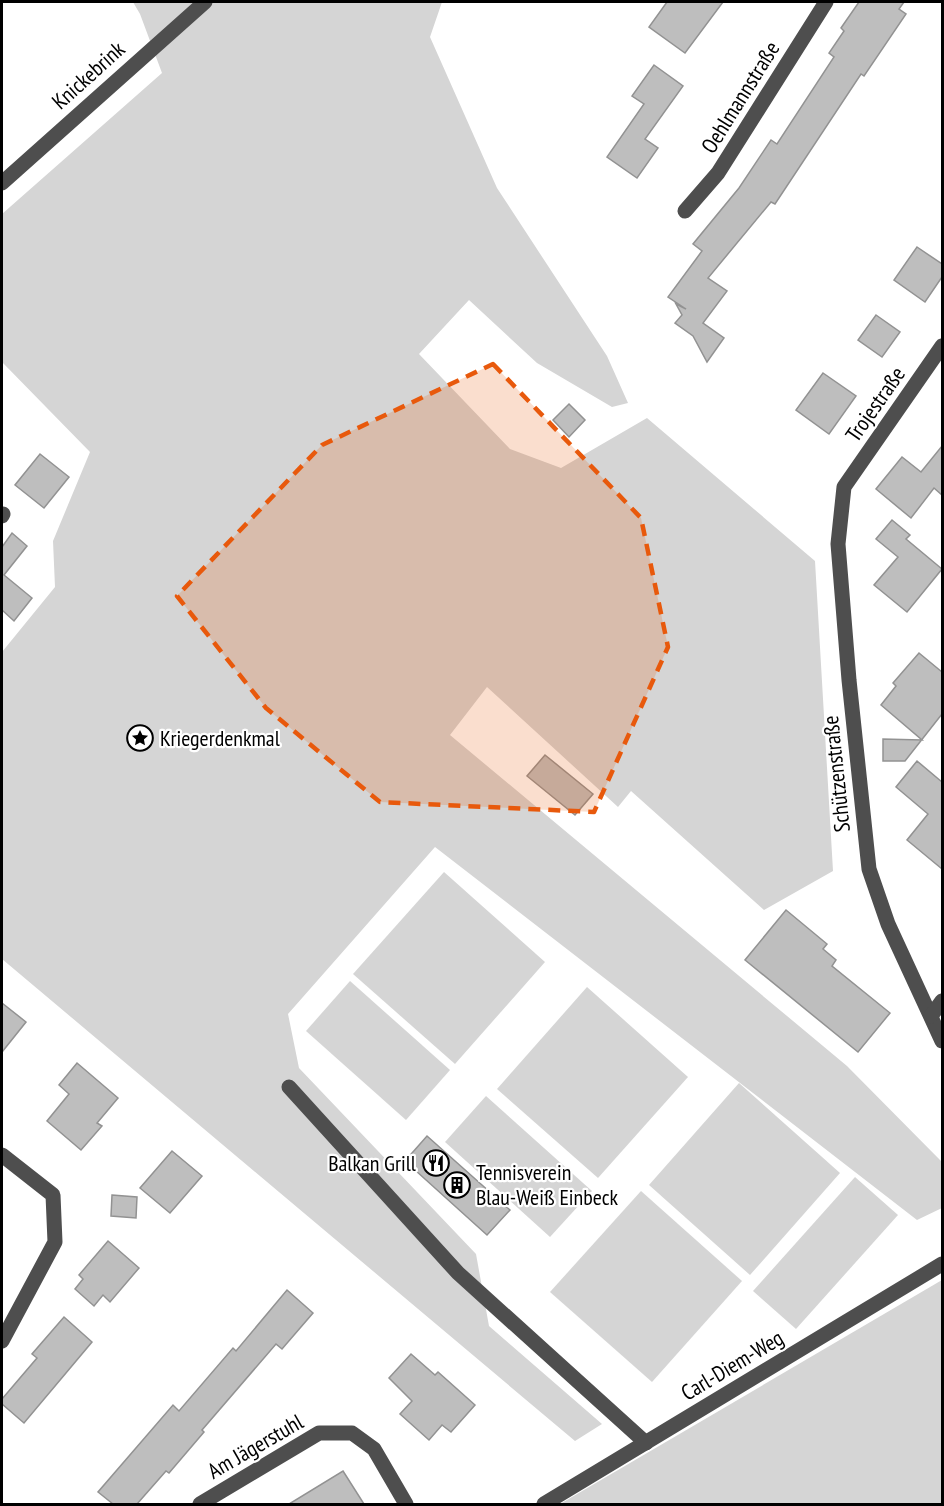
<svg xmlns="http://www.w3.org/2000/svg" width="944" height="1506" viewBox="0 0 944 1506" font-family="'PT Sans Narrow',sans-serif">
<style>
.green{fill:#d5d5d5}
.building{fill:#bebebe;stroke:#929292;stroke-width:1.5}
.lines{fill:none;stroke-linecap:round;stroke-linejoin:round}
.minor{stroke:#4e4e4e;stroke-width:15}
.marked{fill:#e8590c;fill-opacity:0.2;stroke:#e8590c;stroke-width:4.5;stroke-dasharray:12 8;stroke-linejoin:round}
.labels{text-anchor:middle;stroke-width:4.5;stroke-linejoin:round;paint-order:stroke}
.street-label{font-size:22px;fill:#000;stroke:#fff}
.poi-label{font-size:22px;fill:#000;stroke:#fff;text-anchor:start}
</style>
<rect width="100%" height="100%" fill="#fff"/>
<g class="green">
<path d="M 133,2 L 442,2 L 430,37 L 497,188 L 607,356 L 628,403 L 612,407 L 537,363 L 469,300 L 419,354 L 510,449 L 561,468 L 647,418 L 815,561 L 833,871 L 764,910 L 631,791 L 618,807 L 487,687 L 450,735 L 847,1066 L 942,1162 L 942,1208 L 917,1220 L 435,847 L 288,1014 L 299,1068 L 476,1254 L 489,1326 L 602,1424 L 575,1441 L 2,959 L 2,652 L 55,587 L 53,541 L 90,452 L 2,362 L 2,214 L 162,73 L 140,14 Z"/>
<path d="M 444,872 L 545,962 L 455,1064 L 353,974 Z"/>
<path d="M 350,981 L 450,1070 L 406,1120 L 306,1031 Z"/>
<path d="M 587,987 L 688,1077 L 598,1178 L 497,1089 Z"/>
<path d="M 739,1083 L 840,1173 L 750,1275 L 649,1185 Z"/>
<path d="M 486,1096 L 592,1191 L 550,1237 L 445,1142 Z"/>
<path d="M 855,1177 L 898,1215 L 796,1329 L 753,1291 Z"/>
<path d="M 641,1191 L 742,1281 L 652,1382 L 550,1292 Z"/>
<path d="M 942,1280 L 942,1504 L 560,1504 Z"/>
</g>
<g class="building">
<path d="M 667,2 L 723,2 L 685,53 L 649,27 Z"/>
<path d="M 859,2 L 904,2 L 899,9 L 906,14 L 864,76 L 861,74 L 775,204 L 771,202 L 708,278 L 727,291 L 703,323 L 724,338 L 707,362 L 693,336 L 675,323 L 682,315 L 676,304 L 686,309 L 668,297 L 702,251 L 693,244 L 739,188 L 771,140 L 777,144 L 834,57 L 829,53 L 844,31 L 841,28 Z"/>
<path d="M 654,65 L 683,86 L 645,139 L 658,148 L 637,178 L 607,157 L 644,104 L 632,96 Z"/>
<path d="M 917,247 L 942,264 L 942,277 L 925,302 L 894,280 Z"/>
<path d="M 876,315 L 900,332 L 882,357 L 858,340 Z"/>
<path d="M 823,373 L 856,396 L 829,434 L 796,410 Z"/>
<path d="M 569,404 L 585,420 L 569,437 L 553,420 Z"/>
<path d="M 942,446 L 942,495 L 934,488 L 911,518 L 876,489 L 902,457 L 921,472 Z"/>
<path d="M 40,454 L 69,477 L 44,508 L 15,485 Z"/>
<path d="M 892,520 L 910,535 L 906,539 L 942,569 L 907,612 L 874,585 L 898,557 L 876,539 Z"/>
<path d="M 12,533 L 27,546 L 4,575 L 32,598 L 14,621 L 2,610 L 2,547 Z"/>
<path d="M 919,653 L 942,672 L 942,714 L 905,761 L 883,761 L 883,739 L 922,740 L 881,705 L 896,686 L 893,683 Z"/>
<path d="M 545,755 L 593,794 L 575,815 L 527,776 Z"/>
<path d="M 917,761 L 942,782 L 942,869 L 907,840 L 928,814 L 896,787 Z"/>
<path d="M 786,910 L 827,944 L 823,949 L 836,960 L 832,966 L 890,1013 L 858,1052 L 745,960 Z"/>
<path d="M 2,1003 L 26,1022 L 2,1052 Z"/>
<path d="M 77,1063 L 118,1098 L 97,1123 L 102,1126 L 81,1150 L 47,1121 L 69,1094 L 59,1085 Z"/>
<path d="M 427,1136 L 510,1210 L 487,1235 L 405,1161 Z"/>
<path d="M 172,1151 L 202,1176 L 170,1213 L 140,1188 Z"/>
<path d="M 112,1195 L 137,1197 L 136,1218 L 111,1216 Z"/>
<path d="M 108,1241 L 139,1268 L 110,1302 L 103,1295 L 94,1306 L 75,1289 L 83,1279 L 79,1275 Z"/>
<path d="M 287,1290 L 313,1313 L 282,1349 L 276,1344 L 202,1430 L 204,1432 L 169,1473 L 166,1471 L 137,1504 L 113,1504 L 98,1492 L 173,1405 L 179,1411 L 233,1348 L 236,1351 Z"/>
<path d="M 64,1317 L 92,1342 L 24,1423 L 2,1404 L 2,1399 L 37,1358 L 32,1354 Z"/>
<path d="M 411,1354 L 435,1375 L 438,1372 L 475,1405 L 451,1432 L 442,1425 L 429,1440 L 400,1414 L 412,1401 L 389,1378 Z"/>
<path d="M 343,1471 L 364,1504 L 289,1504 Z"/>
</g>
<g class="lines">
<g class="minor">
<path d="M 2,183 L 205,2"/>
<path d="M 685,211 L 718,173 L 826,2"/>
<path d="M 942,346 L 844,487 L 838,544 L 849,680 L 869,869 L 888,924 L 942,1041"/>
<path d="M 2,516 L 3,514"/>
<path d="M 931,1016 L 942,1001"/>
<path d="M 289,1087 L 458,1273 L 646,1443"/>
<path d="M 2,1155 L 53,1195 L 55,1242 L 2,1341"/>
<path d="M 200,1504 L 319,1433 L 352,1433 L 374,1449 L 406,1504"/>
<path d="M 544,1504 L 942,1264"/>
</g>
</g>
<path class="marked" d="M 493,364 L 641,518 L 668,647 L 594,812 L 380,802 L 266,708 L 177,596 L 322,445 Z"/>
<defs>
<g id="sight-ring" transform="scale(1.35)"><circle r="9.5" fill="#fff" stroke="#000" stroke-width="1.5"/><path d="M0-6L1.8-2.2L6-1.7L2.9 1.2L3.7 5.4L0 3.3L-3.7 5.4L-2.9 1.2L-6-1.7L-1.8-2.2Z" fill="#000"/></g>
<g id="restaurant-ring" transform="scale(1.35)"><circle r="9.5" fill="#fff" stroke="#000" stroke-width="1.5"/><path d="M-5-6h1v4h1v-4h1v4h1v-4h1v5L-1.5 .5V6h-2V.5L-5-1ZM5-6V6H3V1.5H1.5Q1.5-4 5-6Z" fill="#000"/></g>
<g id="building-ring" transform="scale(1.35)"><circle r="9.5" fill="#fff" stroke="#000" stroke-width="1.5"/><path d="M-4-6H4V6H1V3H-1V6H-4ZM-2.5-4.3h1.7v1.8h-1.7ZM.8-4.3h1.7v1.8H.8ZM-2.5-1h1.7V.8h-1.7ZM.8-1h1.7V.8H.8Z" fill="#000"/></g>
</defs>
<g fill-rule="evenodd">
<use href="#sight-ring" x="140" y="738"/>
<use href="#restaurant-ring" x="436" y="1163"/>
<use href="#building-ring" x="457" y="1185"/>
</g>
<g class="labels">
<g class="street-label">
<text transform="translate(88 75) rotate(-42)" y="8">Knickebrink</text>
<text transform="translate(740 97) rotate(-58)" y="8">Oehlmannstraße</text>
<text transform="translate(875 404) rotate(-55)" y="8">Trojestraße</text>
<text transform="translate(836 774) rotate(-96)" y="8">Schützenstraße</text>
<text transform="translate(732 1365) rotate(-31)" y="8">Carl-Diem-Weg</text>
<text transform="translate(255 1446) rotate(-30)" y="8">Am Jägerstuhl</text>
</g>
<g class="poi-label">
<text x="160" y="746">Kriegerdenkmal</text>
<text x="416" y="1171" text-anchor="end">Balkan Grill</text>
<text x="476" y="1180">Tennisverein<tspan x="476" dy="25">Blau-Weiß Einbeck</tspan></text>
</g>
</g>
<rect width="944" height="1506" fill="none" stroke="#000000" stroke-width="6"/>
</svg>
